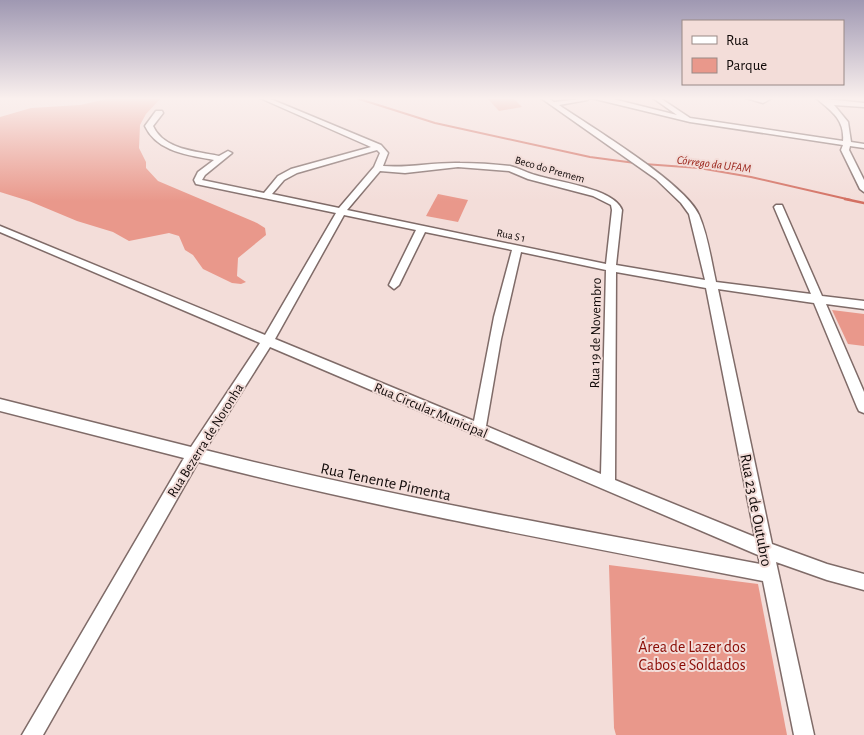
<svg xmlns="http://www.w3.org/2000/svg" width="864" height="735" viewBox="0 0 864 735" font-family="'Alegreya Sans',sans-serif">
<style>
.green{fill:#e9988b}
.lines{fill:none;stroke-linecap:round;stroke-linejoin:round}
.stream-far1{stroke:#d36f61;stroke-width:2}
.stream{stroke:#d36f61;stroke-width:2.5}
.street-casing{stroke:#7f6b68;stroke-width:3}
.street{fill:#fff;fill-rule:evenodd}
.labels{text-anchor:middle;stroke-width:4;stroke-linejoin:round;paint-order:stroke}
.far-street-label{font-size:11px;fill:#110a09;stroke:#f3ddd9}
.far-water-label{font-size:12px;font-style:italic;fill:#971d13;stroke:#f3ddd9}
.street-label{font-size:14px;fill:#110a09;stroke:#f3ddd9}
.near-street-label{font-size:16px;fill:#110a09;stroke:#f3ddd9}
.near-park-label{font-size:16px;fill:#8a0c05;stroke:#f3ddd9}
</style>
<rect width="100%" height="100%" fill="#f3ddd9"/>
<g class="green">
<path d="M 111,98 L 161,98 L 146,114 L 140,125 L 139,148 L 146,162 L 146,168 L 158,181 L 257,223 L 265,228 L 266,235 L 238,258 L 237,276 L 246,282 L 241,284 L 232,283 L 203,269 L 193,255 L 185,250 L 179,236 L 169,233 L 129,241 L 113,232 L 77,221 L 29,201 L 0,192 L 0,117 L 31,108 L 80,105 Z"/>
<path d="M 487,98 L 513,98 L 522,107 L 499,111 Z"/>
<path d="M 438,194 L 468,200 L 458,222 L 426,216 Z"/>
<path d="M 832,310 L 864,314 L 864,346 L 848,344 Z"/>
<path d="M 609,565 L 758,584 L 787,735 L 616,735 L 614,728 Z"/>
</g>
<g class="lines">
<g class="stream-far1">
<path d="M 356,98 L 435,123 L 590,157 L 635,163"/>
<path d="M 644,164 L 699,168 L 751,177 L 851,200"/>
</g>
<path class="stream" d="M 845,199 L 864,203"/>
<g class="street-casing">
<g id="street">
<path d="M 260,98 L 268,98 L 381,145 L 388,153 L 383,166 C 409,168 434,162 460,163 C 476,163 493,164 510,166 C 519,168 527,173 535,175 C 556,182 614,188 622,210 L 616,265 L 705,280 L 689,214 L 681,203 L 656,179 L 541,98 L 548,98 L 554,102 L 590,98 L 587,100 L 559,105 C 591,127 685,183 699,215 C 708,236 711,260 716,282 L 811,294 L 774,207 L 776,205 L 782,205 L 822,296 L 864,301 L 864,309 L 826,304 L 864,392 L 864,413 L 859,411 L 857,407 L 814,303 L 718,289 L 772,544 L 827,564 L 864,574 L 864,590 L 827,580 L 776,562 L 814,735 L 794,735 L 763,581 C 574,544 384,510 198,462 L 43,735 L 22,735 L 184,458 L 0,411 L 0,399 L 191,447 L 260,343 L 0,232 L 0,226 L 265,335 L 336,213 L 196,184 L 194,180 L 198,172 L 214,160 C 189,155 157,152 145,126 L 156,111 L 162,111 L 163,113 L 153,126 C 164,150 196,151 219,156 L 228,151 L 232,153 L 205,175 L 202,180 L 264,193 L 278,176 L 291,169 L 371,147 ZM 377,150 L 380,153 L 374,167 L 339,208 L 272,194 L 284,180 L 297,173 ZM 458,167 L 509,171 L 528,179 L 593,196 L 611,205 L 612,210 L 606,264 L 347,210 L 380,171 L 405,173 ZM 344,215 L 416,230 L 389,285 L 394,289 L 399,285 L 425,232 L 512,250 L 494,317 L 474,421 L 275,339 ZM 521,252 L 606,270 L 601,474 L 486,426 L 501,339 ZM 616,272 L 706,288 L 755,537 L 615,480 ZM 270,347 L 758,555 L 760,564 C 574,529 388,496 205,450 Z"/>
<path d="M 591,98 L 609,98 L 677,115 L 653,98 L 660,98 L 690,118 L 843,141 C 845,119 830,110 816,98 L 864,103 L 864,107 L 834,105 L 848,122 L 851,142 L 864,144 L 864,148 L 850,146 L 849,150 L 864,180 L 864,192 L 860,189 L 841,150 L 843,145 L 690,122 Z"/>
<path d="M 746,98 L 772,98 L 763,103 Z"/>
</g>
</g>
<use href="#street" class="street"/>
</g>
<linearGradient id="sky" x2="0" y2="1"><stop stop-color="#9f98b2"/><stop offset="0.49" stop-color="#faf0ee"/><stop offset="1" stop-color="#faf0ee" stop-opacity="0"/></linearGradient>
<rect width="864" height="201" fill="url(#sky)"/>
<g class="labels">
<g class="far-street-label">
<text transform="translate(550 169) rotate(16)" y="4">Beco do Premem</text>
<text transform="translate(511 235) rotate(12)" y="4">Rua S 1</text>
</g>
<g class="far-water-label">
<text transform="translate(714 164) rotate(7)" y="4">Córrego da UFAM</text>
</g>
<g class="street-label">
<text transform="translate(595 333) rotate(-89)" y="5">Rua 19 de Novembro</text>
<text transform="translate(431 410) rotate(23)" y="5">Rua Circular Municipal</text>
<text transform="translate(205 440) rotate(-58)" y="5">Rua Bezerra de Noronha</text>
</g>
<g class="near-street-label">
<text transform="translate(386 481) rotate(12)" y="6">Rua Tenente Pimenta</text>
<text transform="translate(757 510) rotate(79)" y="6">Rua 23 de Outubro</text>
</g>
<g class="near-park-label">
<text x="692" y="652">Área de Lazer dos<tspan x="692" dy="18">Cabos e Soldados</tspan></text>
</g>
</g>
<rect x="682" y="20" width="162" height="65" fill="#f3ddd9" stroke="#998986"/>
<rect x="692" y="36" width="25" height="8" fill="#ffffff" stroke="#998986"/>
<text x="726" y="45" font-size="15" fill="#110a09">Rua</text>
<rect x="692" y="58" width="25" height="15" fill="#e9988b" stroke="#998986"/>
<text x="726" y="70" font-size="15" fill="#110a09">Parque</text>
</svg>
